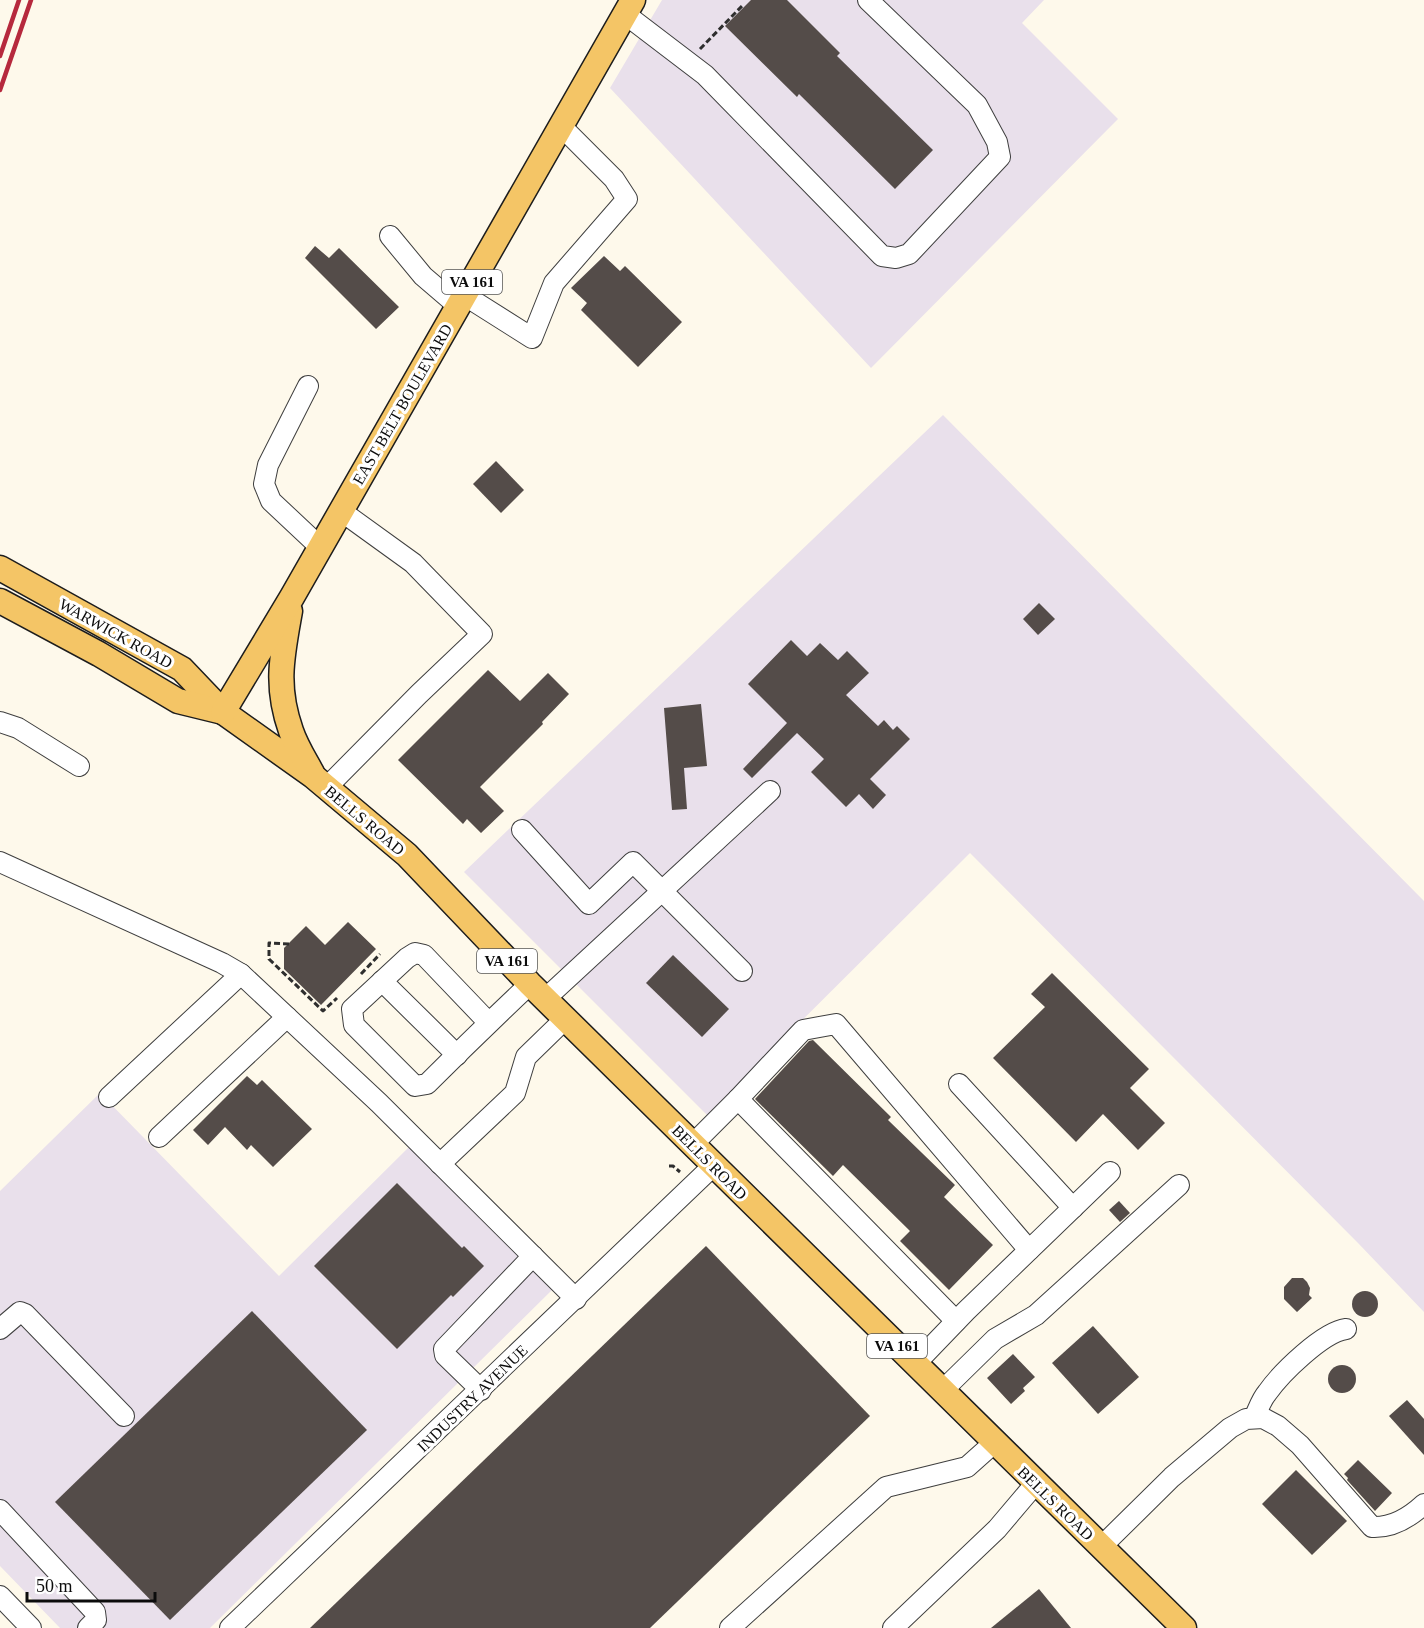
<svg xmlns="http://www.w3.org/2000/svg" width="1424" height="1628" viewBox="0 0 1424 1628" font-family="'Times New Roman',serif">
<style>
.industrial{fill:#e9e0eb}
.building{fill:#544c49}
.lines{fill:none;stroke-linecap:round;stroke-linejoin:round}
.minor-casing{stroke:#3f3f3f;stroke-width:22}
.major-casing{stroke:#1d1d1d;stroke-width:27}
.path{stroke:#2e2e2e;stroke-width:3;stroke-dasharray:6 3;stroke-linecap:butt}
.minor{stroke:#fff;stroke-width:20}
.major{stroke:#f4c566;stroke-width:24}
.rail{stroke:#b6293d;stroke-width:4.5}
.labels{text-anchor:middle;stroke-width:6;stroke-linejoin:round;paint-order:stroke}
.shield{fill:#fff;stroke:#555;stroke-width:1.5}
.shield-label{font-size:15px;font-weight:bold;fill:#0c0c0c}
.street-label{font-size:16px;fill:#0c0c0c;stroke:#fff}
</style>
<rect width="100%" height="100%" fill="#fef9eb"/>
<g class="industrial">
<path d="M 662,0 L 1044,0 L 1022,23 L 1118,119 L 871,368 L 610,88 Z"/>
<path d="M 943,415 L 1424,901 L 1424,1312 L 1358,1243 L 970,853 L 707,1115 L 464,872 Z"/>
<path d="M 100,1093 L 279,1276 L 410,1146 L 552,1290 L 210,1628 L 60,1628 L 0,1566 L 0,1191 Z"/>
</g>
<g class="building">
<path d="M 751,0 L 787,0 L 840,53 L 837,56 L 933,150 L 895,189 L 799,94 L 797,97 L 725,26 Z"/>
<path d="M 315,246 L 329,258 L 339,248 L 399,307 L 376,329 L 305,258 Z"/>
<path d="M 604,256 L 620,271 L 625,266 L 682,322 L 638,367 L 581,310 L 587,303 L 571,288 Z"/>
<path d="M 496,461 L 524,490 L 501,513 L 473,484 Z"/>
<path d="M 1039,603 L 1055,619 L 1038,635 L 1023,619 Z"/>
<path d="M 791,640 L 807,656 L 820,643 L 838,660 L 847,651 L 869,673 L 846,695 L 878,726 L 884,720 L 893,730 L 897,726 L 910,739 L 870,779 L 886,795 L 873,809 L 859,794 L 846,807 L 811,772 L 824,759 L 797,733 L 752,778 L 743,769 L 787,723 L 748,684 Z"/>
<path d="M 488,670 L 520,701 L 548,673 L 569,694 L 542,722 L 543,724 L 480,787 L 504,811 L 481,833 L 467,819 L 463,824 L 398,760 Z"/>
<path d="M 701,704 L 707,766 L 684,768 L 687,809 L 672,810 L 664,708 Z"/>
<path d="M 348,922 L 376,949 L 321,1005 L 284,969 L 284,948 L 306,926 L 325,945 Z"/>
<path d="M 673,955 L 729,1009 L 702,1037 L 646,983 Z"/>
<path d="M 1052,973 L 1149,1069 L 1130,1088 L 1165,1123 L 1138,1150 L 1103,1114 L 1076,1142 L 993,1058 L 1045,1007 L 1031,994 Z"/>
<path d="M 813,1040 L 891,1117 L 888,1120 L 955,1185 L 944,1197 L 993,1245 L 949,1290 L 900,1241 L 910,1231 L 843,1165 L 833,1176 L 755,1099 L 809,1041 Z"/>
<path d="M 247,1076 L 257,1085 L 262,1080 L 312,1129 L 273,1167 L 251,1145 L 247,1150 L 225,1127 L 208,1145 L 193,1130 Z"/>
<path d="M 397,1183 L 462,1248 L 464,1246 L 484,1266 L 453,1297 L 451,1295 L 397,1349 L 314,1266 Z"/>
<path d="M 1119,1201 L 1130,1213 L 1120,1222 L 1109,1210 Z"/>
<path d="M 706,1246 L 870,1416 L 650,1628 L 310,1628 Z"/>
<path d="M 1292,1278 L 1303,1278 L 1307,1282 L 1310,1288 L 1309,1295 L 1312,1298 L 1297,1312 L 1284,1299 L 1284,1287 Z"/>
<circle cx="1365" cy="1304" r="13"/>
<path d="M 252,1311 L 367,1430 L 170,1620 L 55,1502 Z"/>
<path d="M 1093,1326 L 1139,1377 L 1098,1414 L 1052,1363 Z"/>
<path d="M 1013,1354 L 1035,1377 L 1023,1388 L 1025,1391 L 1011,1404 L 987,1378 Z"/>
<circle cx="1342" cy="1379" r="14"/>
<path d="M 1407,1400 L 1424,1419 L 1424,1455 L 1389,1416 Z"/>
<path d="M 1358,1460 L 1392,1493 L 1375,1511 L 1347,1480 L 1348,1478 L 1344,1474 Z"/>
<path d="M 1296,1470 L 1347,1521 L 1312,1555 L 1262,1504 Z"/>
<path d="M 1039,1589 L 1071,1628 L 991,1628 Z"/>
</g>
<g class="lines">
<g class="minor-casing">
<g id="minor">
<path d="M 625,14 L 705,75 L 882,256 L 896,258 L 909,254 L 1000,157 L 997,142 L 977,105 L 868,0"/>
<path d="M 390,236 L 423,276 L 458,306"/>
<path d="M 464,295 L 532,338 L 554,283 L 627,199 L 614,179 L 561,126"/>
<path d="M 308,386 L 268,465 L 264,484 L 271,501 L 320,547"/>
<path d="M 0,722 L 18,728 L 79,766"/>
<path d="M 326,788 L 419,694 L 482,634 L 413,563 L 341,511"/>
<path d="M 522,830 L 589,904 L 633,862 L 742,971"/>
<path d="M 0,862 L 222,963 L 241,974 L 379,1103 L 576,1299"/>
<path d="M 382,981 L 457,1055"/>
<path d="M 545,999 L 770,791"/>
<path d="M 489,1023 L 424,955 L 415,953 L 407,958 L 352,1009 L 354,1025 L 415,1086 L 427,1084 C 461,1050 495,1017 530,984"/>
<path d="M 959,1084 L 1073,1208"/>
<path d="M 109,1097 L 241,974"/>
<path d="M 738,1099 L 803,1030 L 836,1024 L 1029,1250"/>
<path d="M 159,1137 L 287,1017"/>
<path d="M 692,1145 L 738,1099 L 956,1321"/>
<path d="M 440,1164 L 515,1093 L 526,1057 L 565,1019"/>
<path d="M 0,1329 L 20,1312 L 25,1314 L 124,1416"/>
<path d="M 915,1364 L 966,1311 L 1110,1172"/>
<path d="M 481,1390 L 445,1355 L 444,1349 L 533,1256"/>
<path d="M 942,1391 L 995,1339 L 1036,1315 L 1179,1185"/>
<path d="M 1254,1418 C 1258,1410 1261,1400 1267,1393 C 1281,1373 1323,1332 1346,1329"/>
<path d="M 0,1510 L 95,1612 L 96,1620 L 88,1628"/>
<path d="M 1101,1547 L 1172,1477 L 1230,1428 L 1246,1419 L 1263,1418 L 1278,1426 L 1300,1445 L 1372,1527 C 1392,1528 1410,1517 1424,1504"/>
<path d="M 0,1596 L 31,1628"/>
<path d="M 230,1628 L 713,1166"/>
<path d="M 730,1628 L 886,1487 L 967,1467 L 995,1442"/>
<path d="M 893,1628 L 997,1529 L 1036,1483"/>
</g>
</g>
<g class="major-casing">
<g id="major">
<path d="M 0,568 L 182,669 L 223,712 L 313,776 L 407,855 L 530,984 L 1184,1628"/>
<path d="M 0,601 L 99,654 L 178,701 L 223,712"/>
<path d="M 290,611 C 282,656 275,686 291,731 C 296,746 305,760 312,773"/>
<path d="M 223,712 L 292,597 L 633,0"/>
</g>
</g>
<g class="path">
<path d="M 700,49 L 744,4"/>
<path d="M 289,944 L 269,943 L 269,959 L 323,1011 L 337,998"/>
<path d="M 361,974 L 380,954"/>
<path d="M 669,1166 L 673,1166 L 680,1172"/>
</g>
<use href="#minor" class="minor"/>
<use href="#major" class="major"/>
<g class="rail">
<path d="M 0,56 L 19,0"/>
<path d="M 0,90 L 31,0"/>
</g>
</g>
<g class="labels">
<g class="shield">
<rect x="442" y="270" width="60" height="24" rx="4.5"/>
<rect x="477" y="949" width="60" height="24" rx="4.5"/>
<rect x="867" y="1334" width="60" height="24" rx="4.5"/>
</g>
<g class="shield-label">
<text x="472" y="287">VA 161</text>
<text x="507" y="966">VA 161</text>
<text x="897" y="1351">VA 161</text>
</g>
<g class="street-label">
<text transform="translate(402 404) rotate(-60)" y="6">EAST BELT BOULEVARD</text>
<text transform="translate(116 633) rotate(29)" y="6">WARWICK ROAD</text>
<text transform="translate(365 820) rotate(40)" y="6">BELLS ROAD</text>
<text transform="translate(710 1162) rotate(45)" y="6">BELLS ROAD</text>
<text transform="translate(472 1398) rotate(-44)" y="6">INDUSTRY AVENUE</text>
<text transform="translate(1056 1503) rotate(44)" y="6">BELLS ROAD</text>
</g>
</g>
<path d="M27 1592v9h128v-9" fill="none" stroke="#0c0c0c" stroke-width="3"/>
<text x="36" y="1592" font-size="18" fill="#0c0c0c" stroke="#ffffff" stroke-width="4.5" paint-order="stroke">50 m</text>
</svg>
